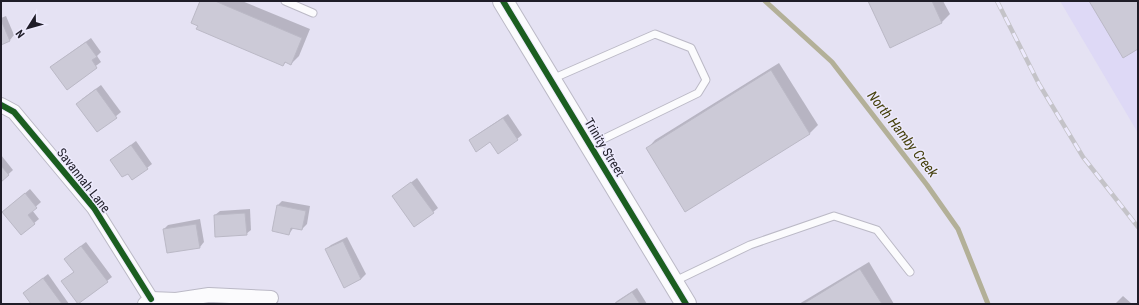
<svg xmlns="http://www.w3.org/2000/svg" width="1139" height="305" viewBox="0 0 1139 305" font-family="'Roboto Condensed',sans-serif">
<style>
.built{fill:#ded9f6}
.shadow{fill:#0003}
.lines{fill:none;stroke-linecap:round;stroke-linejoin:round}
.stream{stroke:#b3b098;stroke-width:5}
.building{fill:#cccad7;stroke:#bbb9c6}
.lane-casing{stroke:#bbb9c6;stroke-width:9}
.street-casing{stroke:#bbb9c6;stroke-width:16}
.secondary-casing{stroke:#bbb9c6;stroke-width:22}
.lane{stroke:#fbfbfd;stroke-width:7}
.street{stroke:#fbfbfd;stroke-width:14}
.secondary{stroke:#fbfbfd;stroke-width:20}
.rail-casing{stroke:#c4c3c8;stroke-width:4.5}
.rail{stroke:#edeafd;stroke-width:3;stroke-dasharray:9;stroke-linecap:butt}
.cycleway-casing{stroke:#edeafd;stroke-width:8}
.cycleway{stroke:#1b5e20;stroke-width:6}
.labels{text-anchor:middle;stroke-width:3;stroke-linejoin:round;paint-order:stroke}
.street-label{font-size:13px;fill:#1f1d28;stroke:#edeafd}
.water-label{font-size:14px;font-style:italic;fill:#443f0a;stroke:#edeafd}
</style>
<rect width="100%" height="100%" fill="#e5e2f3"/>
<path class="built" d="M 1060,1 L 1138,1 L 1138,133 Z"/>
<g class="shadow">
<path d="M 201,1 L 242,1 L 310,29 L 299,56 L 291,64 L 286,62 L 283,65 Z"/>
<path d="M 869,1 L 943,1 L 950,14 L 942,22 L 891,46 Z"/>
<path d="M 6,16 L 14,35 L 10,40 L 1,44 L 1,18 Z"/>
<path d="M 91,38 L 101,52 L 97,56 L 101,62 L 67,88 L 56,63 Z"/>
<path d="M 779,63 L 818,125 L 810,133 L 686,211 L 647,149 L 655,140 Z"/>
<path d="M 101,85 L 121,112 L 98,131 L 82,99 Z"/>
<path d="M 508,114 L 522,135 L 517,139 L 470,141 L 475,136 Z"/>
<path d="M 136,141 L 152,164 L 133,179 L 128,172 L 111,160 Z"/>
<path d="M 1,155 L 13,170 L 1,181 Z"/>
<path d="M 417,178 L 438,208 L 433,212 L 393,196 Z"/>
<path d="M 30,189 L 41,202 L 32,210 L 39,219 L 21,234 L 3,212 Z"/>
<path d="M 282,201 L 310,206 L 307,224 L 302,229 L 294,227 L 289,234 L 278,205 Z"/>
<path d="M 250,209 L 251,230 L 246,234 L 215,215 L 220,211 Z"/>
<path d="M 200,219 L 204,242 L 200,247 L 164,229 L 168,225 Z"/>
<path d="M 347,237 L 366,274 L 361,279 L 344,287 L 326,249 L 331,245 Z"/>
<path d="M 86,242 L 112,277 L 107,281 L 63,281 L 75,271 L 70,254 Z"/>
<path d="M 869,262 L 894,304 L 799,304 Z"/>
<path d="M 48,274 L 69,304 L 32,304 L 24,293 Z"/>
<path d="M 637,288 L 647,304 L 614,304 L 617,301 Z"/>
<path d="M 1123,296 L 1132,304 L 1115,304 Z"/>
</g>
<g class="lines">
<path class="stream" d="M 765,1 L 832,62 L 927,185 L 958,229 L 988,304"/>
</g>
<g class="building">
<path d="M 200,1 L 215,1 L 302,38 L 291,65 L 285,62 L 283,66 L 196,29 L 198,26 L 191,23 Z"/>
<path d="M 868,1 L 932,1 L 942,23 L 890,48 Z"/>
<path d="M 1089,1 L 1138,1 L 1138,49 L 1123,58 Z"/>
<path d="M 1,20 L 10,41 L 1,45 Z"/>
<path d="M 86,42 L 97,57 L 92,60 L 97,68 L 67,90 L 50,67 Z"/>
<path d="M 771,70 L 810,134 L 685,212 L 646,148 Z"/>
<path d="M 96,89 L 117,118 L 97,132 L 76,104 Z"/>
<path d="M 503,118 L 518,140 L 498,154 L 490,142 L 476,152 L 469,140 Z"/>
<path d="M 131,145 L 148,169 L 132,180 L 128,174 L 122,177 L 110,160 Z"/>
<path d="M 1,166 L 9,175 L 1,182 Z"/>
<path d="M 411,182 L 434,213 L 414,227 L 392,196 Z"/>
<path d="M 25,193 L 37,208 L 28,215 L 35,224 L 21,235 L 2,212 Z"/>
<path d="M 277,205 L 306,211 L 302,230 L 291,228 L 289,235 L 272,231 Z"/>
<path d="M 245,213 L 247,235 L 215,237 L 214,215 Z"/>
<path d="M 196,224 L 200,248 L 167,253 L 163,229 Z"/>
<path d="M 343,241 L 361,279 L 344,288 L 325,249 Z"/>
<path d="M 81,246 L 108,282 L 78,304 L 61,281 L 74,272 L 64,259 Z"/>
<path d="M 860,269 L 882,304 L 803,304 Z"/>
<path d="M 43,278 L 62,304 L 31,304 L 23,293 Z"/>
<path d="M 632,292 L 640,304 L 614,304 Z"/>
</g>
<g class="lines">
<g class="lane-casing">
<g id="lane">
<path d="M 285,1 L 313,13"/>
<path d="M 552,79 L 655,34 L 691,48 L 706,80 L 698,93 L 591,145"/>
<path d="M 673,282 L 750,245 L 834,216 L 877,230 L 910,272"/>
</g>
</g>
<g class="street-casing">
<g id="street">
<path d="M 1,105 L 14,112 L 94,208 L 151,299"/>
<path d="M 145,304 L 151,299 L 176,300 L 209,295 L 271,298"/>
</g>
</g>
<g class="secondary-casing">
<path id="secondary" d="M 503,1 L 686,304"/>
</g>
<use href="#lane" class="lane"/>
<use href="#street" class="street"/>
<use href="#secondary" class="secondary"/>
<g class="rail-casing">
<path id="rail" d="M 997,1 L 1039,84 L 1083,157 L 1138,227"/>
</g>
<use href="#rail" class="rail"/>
<g class="cycleway-casing">
<g id="cycleway">
<path d="M 503,1 L 686,304"/>
<path d="M 1,105 L 14,112 L 94,208 L 151,299"/>
</g>
</g>
<use href="#cycleway" class="cycleway"/>
</g>
<g class="labels">
<g class="street-label">
<text transform="translate(605 147) rotate(59)" y="5">Trinity Street</text>
<text transform="translate(84 180) rotate(52)" y="5">Savannah Lane</text>
</g>
<g class="water-label">
<text transform="translate(903 134) rotate(52)" y="5">North Hamby Creek</text>
</g>
</g>
<rect width="1139" height="305" fill="none" stroke="#1f1d28" stroke-width="4"/>
<g transform="translate(28 28) rotate(233)" stroke="#edeafd" stroke-width="3" paint-order="stroke">
<path d="M0-3L7 15L0 10L-7 15Z" fill="#1f1d28"/>
<text y="-6" font-size="11" font-weight="bold" text-anchor="middle" fill="#1f1d28">N</text>
</g>
</svg>
